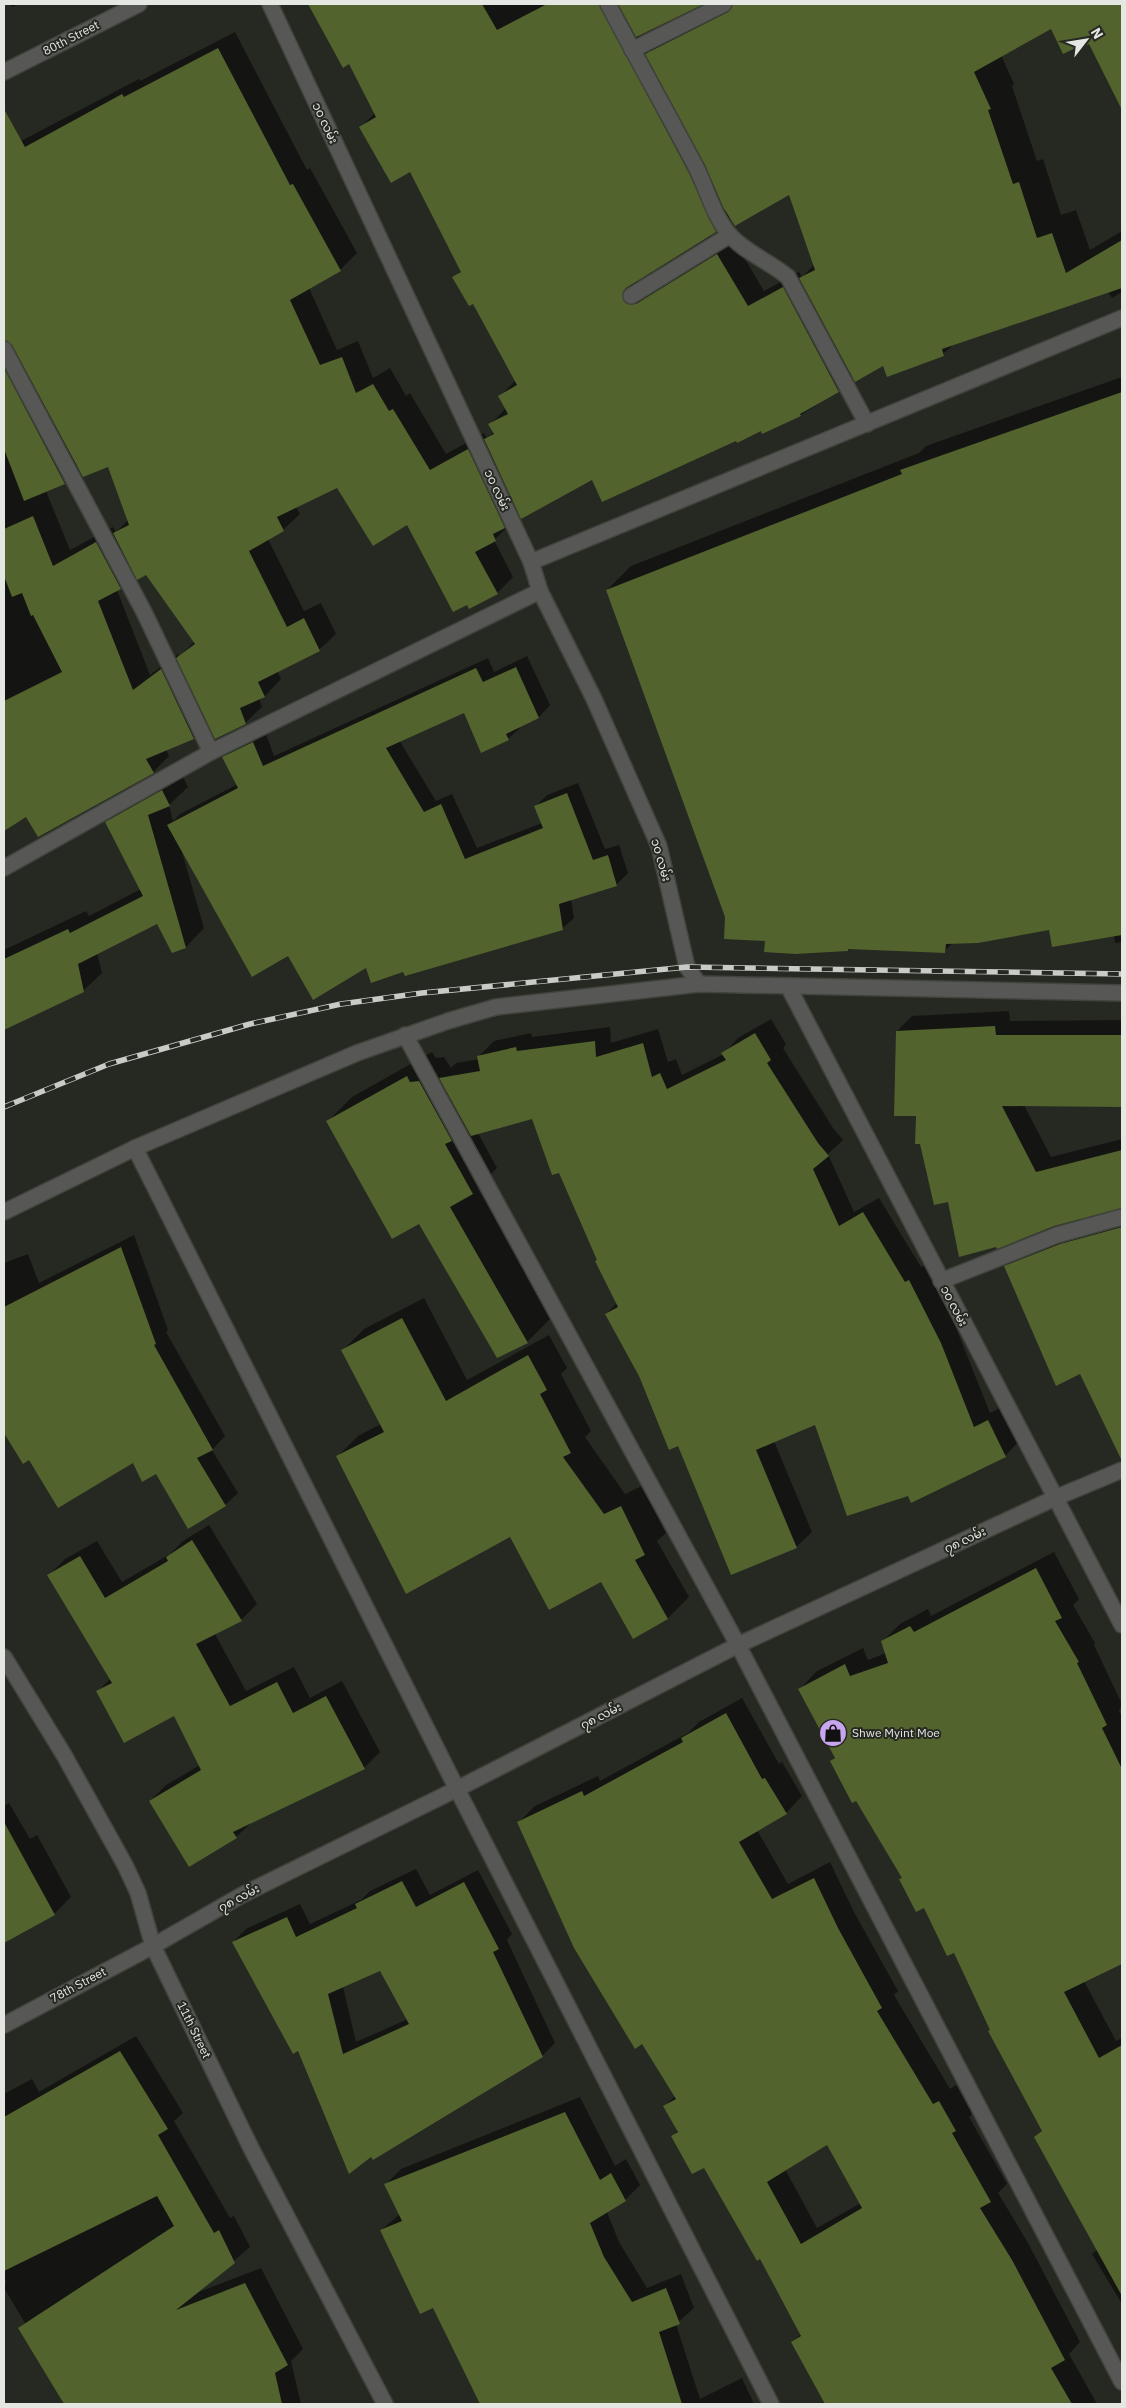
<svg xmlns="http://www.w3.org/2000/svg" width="1126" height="2408" viewBox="0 0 1126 2408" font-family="'IBM Plex Sans','Noto Sans Myanmar',sans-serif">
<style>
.shadow{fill:#0007;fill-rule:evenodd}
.building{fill:#52632d;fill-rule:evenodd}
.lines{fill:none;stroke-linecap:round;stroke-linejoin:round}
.minor-casing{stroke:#41433d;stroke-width:18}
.minor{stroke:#575855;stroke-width:15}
.rail-casing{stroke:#c9cbc7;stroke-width:5.5}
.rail{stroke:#262822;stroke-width:4;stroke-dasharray:11;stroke-linecap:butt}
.labels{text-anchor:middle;stroke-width:4;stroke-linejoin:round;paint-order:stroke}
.street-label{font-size:12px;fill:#e5e7e3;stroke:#262822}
.poi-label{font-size:12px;fill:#e5e7e3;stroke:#262822;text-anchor:start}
</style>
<rect width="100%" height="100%" fill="#262822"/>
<g class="shadow">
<path d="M 10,4 L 19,4 L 12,7 Z"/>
<path d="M 309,4 L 701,4 L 638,35 L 648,53 L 671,30 L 724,4 L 1122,4 L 1122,107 L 1090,42 L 1052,27 L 1001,55 L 1014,84 L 1012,86 L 1037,161 L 1043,159 L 1061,215 L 1076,210 L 1090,250 L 1122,231 L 1122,292 L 1112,298 L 1108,292 L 954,344 L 943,354 L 884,365 L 853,376 L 838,391 L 801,415 L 763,432 L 761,429 L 737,439 L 593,478 L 519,511 L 510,520 L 512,523 L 494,540 L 513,577 L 497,593 L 407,523 L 338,486 L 296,507 L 300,514 L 283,530 L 268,539 L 304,611 L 321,603 L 336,634 L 319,650 L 277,671 L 281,679 L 265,696 L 259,698 L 262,707 L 245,723 L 209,723 L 194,738 L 166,749 L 169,756 L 153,772 L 27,815 L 4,829 L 4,355 L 18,348 L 29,347 L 4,301 L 4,150 L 139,79 L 140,81 L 235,32 L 307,170 L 310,168 L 357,253 L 340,270 L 309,288 L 337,350 L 358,341 L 373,378 L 390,368 L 406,396 L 410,393 L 446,454 L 484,433 L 487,438 L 494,432 L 490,425 L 506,408 L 500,396 L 516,380 L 473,303 L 454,278 L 462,270 L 411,170 L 361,127 L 375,113 L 350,63 L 344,66 ZM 790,193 L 814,265 L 802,277 L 799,272 L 764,291 L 733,239 L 643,289 L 637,280 L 715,232 L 730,216 ZM 109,466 L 128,520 L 116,532 L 113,527 L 70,550 L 46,491 L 65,483 L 80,469 ZM 135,573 L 147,573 L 194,642 L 179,657 L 178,654 L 150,675 L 117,590 Z"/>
<path d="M 1122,377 L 1122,807 L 1065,828 L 1122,822 L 1122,942 L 1115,943 L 1114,935 L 1050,929 L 953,943 L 944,951 L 850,947 L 847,950 L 766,940 L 726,916 L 607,590 L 631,566 L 919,453 L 926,446 Z"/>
<path d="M 527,656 L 550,705 L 539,717 L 519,726 L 520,728 L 508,739 L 464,712 L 399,740 L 436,801 L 452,794 L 477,848 L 542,823 L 536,806 L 547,795 L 578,783 L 605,849 L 619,845 L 628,873 L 616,885 L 571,899 L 574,918 L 562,929 L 404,970 L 289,955 L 182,852 L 204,928 L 186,947 L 172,952 L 157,922 L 97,953 L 102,973 L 83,991 L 9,1026 L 4,1015 L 4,950 L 86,911 L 89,916 L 141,889 L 107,822 L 125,804 L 181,773 L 188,787 L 169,805 L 173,821 L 180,814 L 238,784 L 224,757 L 235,746 L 265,731 L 274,756 L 488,658 L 494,672 Z"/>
<path d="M 1009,1011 L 1010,1021 L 1122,1020 L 1122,1106 L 1024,1105 L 1051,1157 L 1122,1139 L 1122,1207 L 949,1201 L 917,1115 L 897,1031 L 912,1016 Z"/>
<path d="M 771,1019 L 786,1044 L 783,1048 L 833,1128 L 843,1140 L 828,1154 L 854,1212 L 879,1198 L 921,1267 L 924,1266 L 956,1328 L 990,1413 L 1003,1406 L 1020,1440 L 1005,1456 L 908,1494 L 816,1424 L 774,1441 L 812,1532 L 796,1547 L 678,1445 L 606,1314 L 617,1303 L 560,1171 L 533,1118 L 478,1133 L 497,1168 L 478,1187 L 552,1317 L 527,1342 L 327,1122 L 352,1097 L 432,1052 L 436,1058 L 444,1057 L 451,1068 L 456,1063 L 479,1059 L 479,1056 L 494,1041 L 531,1033 L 532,1037 L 610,1027 L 611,1043 L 658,1029 L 668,1062 L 676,1059 L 682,1075 L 724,1054 L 738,1038 Z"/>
<path d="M 1122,1217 L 1122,1420 L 1107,1427 L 1080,1372 L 1006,1266 L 1021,1251 Z"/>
<path d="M 134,1235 L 168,1330 L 166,1332 L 225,1436 L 212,1450 L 238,1493 L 225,1505 L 133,1461 L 29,1459 L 23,1462 L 4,1430 L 4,1263 L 28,1254 L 39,1283 Z"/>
<path d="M 424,1298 L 467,1380 L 549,1335 L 567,1368 L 561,1374 L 591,1431 L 585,1437 L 625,1494 L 642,1486 L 666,1533 L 657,1541 L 689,1597 L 668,1618 L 634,1638 L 601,1580 L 510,1535 L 337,1457 L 358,1436 L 381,1424 L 343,1350 L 364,1329 Z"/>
<path d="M 209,1525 L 257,1604 L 241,1620 L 215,1634 L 246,1691 L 294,1667 L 310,1698 L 342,1681 L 380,1752 L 364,1768 L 252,1822 L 236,1837 L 150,1801 L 166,1785 L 200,1765 L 175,1715 L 98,1691 L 110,1679 L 49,1575 L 65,1559 L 97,1541 L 122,1582 L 170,1554 L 183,1541 Z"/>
<path d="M 1054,1552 L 1079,1599 L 1073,1605 L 1095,1643 L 1094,1645 L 1122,1704 L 1119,1711 L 1122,1717 L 1122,1967 L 1121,1964 L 1084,1981 L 1116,2041 L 1122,2038 L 1122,2304 L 1092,2254 L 1098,2249 L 1036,2137 L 1043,2130 L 955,1951 L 903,1877 L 831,1761 L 835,1757 L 800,1689 L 817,1671 L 863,1648 L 868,1660 L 886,1653 L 883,1641 L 900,1624 L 928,1609 L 931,1616 Z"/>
<path d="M 742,1698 L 779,1764 L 782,1762 L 802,1796 L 786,1813 L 757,1830 L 788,1884 L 830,1862 L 854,1912 L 898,1991 L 894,1995 L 950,2089 L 956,2085 L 972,2114 L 969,2117 L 1007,2184 L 998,2193 L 1028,2243 L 1080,2342 L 1069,2354 L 1097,2404 L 833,2404 L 793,2342 L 801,2334 L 760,2258 L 704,2167 L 672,2136 L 678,2130 L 665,2106 L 675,2096 L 518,1823 L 535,1806 L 598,1776 L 600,1781 L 688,1733 L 699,1722 ZM 828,2143 L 861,2203 L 817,2228 L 785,2169 Z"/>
<path d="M 9,1803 L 30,1839 L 37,1835 L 71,1897 L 54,1914 L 4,1942 L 4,1806 Z"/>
<path d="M 416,1869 L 430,1895 L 478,1870 L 512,1934 L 507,1940 L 555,2043 L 542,2056 L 373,2158 L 298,2049 L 233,1942 L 246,1929 L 300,1904 L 310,1924 L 361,1900 L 370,1891 ZM 381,1970 L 408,2019 L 356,2042 L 343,1987 Z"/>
<path d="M 136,2036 L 183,2113 L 174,2121 L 230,2218 L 234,2216 L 250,2247 L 196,2293 L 261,2268 L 303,2349 L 291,2361 L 301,2404 L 63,2404 L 48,2359 L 19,2328 L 25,2323 L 4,2288 L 6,2281 L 4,2277 L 4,2094 L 32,2079 L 39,2092 Z"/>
<path d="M 580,2097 L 615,2166 L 626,2159 L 640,2185 L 625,2200 L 607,2212 L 619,2242 L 647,2288 L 681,2274 L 694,2308 L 676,2324 L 700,2399 L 742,2378 L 754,2404 L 486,2404 L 433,2306 L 381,2230 L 400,2214 L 386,2184 L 401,2169 Z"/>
</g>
<g class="building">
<path d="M 308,4 L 482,4 L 497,30 L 547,4 L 599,4 L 689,173 L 716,232 L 626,288 L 623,292 L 623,300 L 627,304 L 636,304 L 717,254 L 748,306 L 783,287 L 839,392 L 800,414 L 801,416 L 762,434 L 761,431 L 737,443 L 736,441 L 602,502 L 592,480 L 521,519 L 484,439 L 494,434 L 488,424 L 508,414 L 498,396 L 517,385 L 473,304 L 469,306 L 452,277 L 461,272 L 410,172 L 391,183 L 359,127 L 376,117 L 349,64 L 343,68 Z"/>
<path d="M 618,4 L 704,4 L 636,37 Z"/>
<path d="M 733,4 L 1122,4 L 1122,110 L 1089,44 L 1085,46 L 1084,44 L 1063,54 L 1051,29 L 974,72 L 991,109 L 988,110 L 1013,184 L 1019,182 L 1037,238 L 1052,233 L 1066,273 L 1122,240 L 1122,288 L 942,349 L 944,356 L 887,377 L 883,366 L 855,382 L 799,278 L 815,270 L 789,195 L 735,226 L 723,207 L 705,165 L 645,54 L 728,12 Z"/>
<path d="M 218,48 L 290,185 L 293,184 L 341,271 L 290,300 L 320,365 L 342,357 L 356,393 L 373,384 L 389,411 L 393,409 L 430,470 L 468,449 L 505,528 L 493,534 L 496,541 L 475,552 L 498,594 L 469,609 L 467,605 L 453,612 L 407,525 L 373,546 L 337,488 L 277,517 L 284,531 L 249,551 L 287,627 L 304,618 L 320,651 L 258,682 L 265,697 L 240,708 L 246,724 L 215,739 L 176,658 L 195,644 L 146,575 L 137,580 L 113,533 L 129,525 L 108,467 L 83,477 L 12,345 L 4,340 L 4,109 L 25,147 L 122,94 L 124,97 Z"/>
<path d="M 4,368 L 65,484 L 24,501 L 4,449 Z"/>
<path d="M 1122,392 L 1122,935 L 1052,947 L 1049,930 L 978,943 L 946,944 L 945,953 L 848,949 L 848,951 L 795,954 L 764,952 L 765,941 L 724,939 L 725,917 L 606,590 L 902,474 L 900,470 Z"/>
<path d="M 33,516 L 53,566 L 96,542 L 121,589 L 98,601 L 133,690 L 161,669 L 194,739 L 146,759 L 154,773 L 38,837 L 26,817 L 4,831 L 4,701 L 62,672 L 33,615 L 31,616 L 22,593 L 12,597 L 4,576 L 4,529 Z"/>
<path d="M 516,667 L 539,718 L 506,734 L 509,740 L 481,753 L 464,713 L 386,748 L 424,812 L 441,804 L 465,859 L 543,828 L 534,806 L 567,793 L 593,860 L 608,855 L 617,886 L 559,904 L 563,930 L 405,976 L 403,972 L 371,983 L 366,968 L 313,1000 L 288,956 L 252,977 L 167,825 L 238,788 L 222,757 L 253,742 L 263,766 L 476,668 L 483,682 Z"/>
<path d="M 162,790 L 170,806 L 148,815 L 186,948 L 172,953 L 157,924 L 78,964 L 84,992 L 4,1030 L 4,959 L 68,929 L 70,933 L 143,896 L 105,822 Z"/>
<path d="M 995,1026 L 996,1035 L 1122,1035 L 1122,1107 L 1002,1106 L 1036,1172 L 1122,1150 L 1122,1208 L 1054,1226 L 997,1249 L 996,1247 L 959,1257 L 948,1202 L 934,1205 L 920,1144 L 915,1144 L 916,1116 L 894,1116 L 896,1031 Z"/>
<path d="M 755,1033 L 771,1060 L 767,1063 L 818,1143 L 829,1156 L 813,1169 L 839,1226 L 863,1212 L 905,1282 L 909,1280 L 941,1343 L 974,1427 L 988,1420 L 1006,1457 L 911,1503 L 908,1496 L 847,1516 L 815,1425 L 756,1450 L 797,1548 L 731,1575 L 678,1446 L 669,1450 L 639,1376 L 605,1314 L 618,1307 L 595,1261 L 597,1260 L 559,1173 L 552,1175 L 532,1119 L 471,1136 L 439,1078 L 480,1071 L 477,1056 L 516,1047 L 517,1051 L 595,1041 L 596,1057 L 643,1043 L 652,1077 L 660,1073 L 667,1089 L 726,1060 L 721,1053 Z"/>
<path d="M 407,1076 L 410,1082 L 419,1081 L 452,1141 L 445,1144 L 473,1194 L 450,1207 L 528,1343 L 497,1358 L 419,1224 L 392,1239 L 326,1121 Z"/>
<path d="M 1122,1227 L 1122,1461 L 1080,1374 L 1056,1386 L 1004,1266 L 1060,1244 Z"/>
<path d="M 121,1247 L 156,1344 L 154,1345 L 213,1450 L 197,1458 L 226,1506 L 188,1529 L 156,1474 L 142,1482 L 133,1463 L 58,1508 L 29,1460 L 23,1464 L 4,1433 L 4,1307 Z"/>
<path d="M 402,1318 L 446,1401 L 528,1355 L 547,1390 L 540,1394 L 571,1453 L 563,1457 L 604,1514 L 621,1506 L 645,1555 L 635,1560 L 668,1619 L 633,1639 L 601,1582 L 549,1610 L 510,1537 L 406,1594 L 336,1456 L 384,1432 L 341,1350 Z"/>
<path d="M 192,1540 L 242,1621 L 196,1644 L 230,1706 L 277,1682 L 293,1713 L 326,1696 L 365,1769 L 233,1832 L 237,1838 L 189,1867 L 149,1801 L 201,1770 L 174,1716 L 124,1743 L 96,1691 L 112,1683 L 47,1575 L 80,1556 L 105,1598 L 168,1561 L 166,1557 Z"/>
<path d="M 1036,1568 L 1062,1618 L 1055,1621 L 1079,1662 L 1077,1663 L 1107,1725 L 1102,1728 L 1122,1769 L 1122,1964 L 1064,1992 L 1099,2058 L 1122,2045 L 1122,2296 L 1034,2137 L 1042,2131 L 988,2031 L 990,2030 L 954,1953 L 947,1956 L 924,1908 L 916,1912 L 899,1879 L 902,1878 L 856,1801 L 852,1803 L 830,1761 L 835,1758 L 798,1689 L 845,1664 L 850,1676 L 888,1663 L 881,1641 L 910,1626 L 914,1632 Z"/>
<path d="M 726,1713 L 762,1779 L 765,1778 L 787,1814 L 739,1842 L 772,1899 L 814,1878 L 838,1928 L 882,2008 L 877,2011 L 933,2104 L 939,2101 L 956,2131 L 952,2133 L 991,2202 L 980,2208 L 1012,2260 L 1065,2360 L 1051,2368 L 1072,2404 L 825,2404 L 791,2342 L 801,2336 L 760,2259 L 757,2261 L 704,2168 L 692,2174 L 671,2136 L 678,2132 L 663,2106 L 676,2099 L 642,2044 L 635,2049 L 574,1948 L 517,1822 L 582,1791 L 584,1796 L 683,1742 L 681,1738 ZM 827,2145 L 862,2208 L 801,2244 L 767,2182 Z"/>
<path d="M 4,1822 L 55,1915 L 4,1943 Z"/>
<path d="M 402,1881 L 416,1907 L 464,1882 L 499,1949 L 493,1952 L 543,2057 L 373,2160 L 371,2157 L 349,2174 L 298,2051 L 293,2054 L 232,1942 L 287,1917 L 296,1937 L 357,1908 L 355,1904 ZM 380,1971 L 409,2024 L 343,2054 L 328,1994 Z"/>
<path d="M 120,2051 L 168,2129 L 158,2135 L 214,2233 L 219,2230 L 235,2263 L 176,2310 L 245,2283 L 288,2365 L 275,2373 L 282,2404 L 64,2404 L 18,2328 L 174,2226 L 157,2196 L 4,2271 L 4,2117 Z"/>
<path d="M 565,2112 L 600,2180 L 611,2173 L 626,2201 L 590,2223 L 604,2257 L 632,2302 L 666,2288 L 680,2324 L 659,2332 L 682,2404 L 480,2404 L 433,2308 L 420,2314 L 380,2230 L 402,2221 L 384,2184 Z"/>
</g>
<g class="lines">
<g class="minor-casing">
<g id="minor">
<path d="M 270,4 L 531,562 L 540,591 L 594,699 L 659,846 L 687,967 L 699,984"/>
<path d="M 608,4 C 637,59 668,114 697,169 C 707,190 714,216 729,234 C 743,251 770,262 788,277 L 867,424"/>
<path d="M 632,50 L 724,4"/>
<path d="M 4,72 L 139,4"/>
<path d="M 631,296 L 730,235"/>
<path d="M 4,349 L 144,612 L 211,752"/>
<path d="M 531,562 L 1122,318"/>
<path d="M 4,868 L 211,752 L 540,591"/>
<path d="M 788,986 L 1122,1625"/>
<path d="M 405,1035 L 738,1645 L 1122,2382"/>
<path d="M 135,1148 L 457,1789 L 771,2404"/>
<path d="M 4,1212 L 135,1148 L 357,1053 L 448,1021 L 496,1007 L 699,984 L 1122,993"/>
<path d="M 941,1281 L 1057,1235 L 1122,1217"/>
<path d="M 4,1657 L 64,1755 L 125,1865 L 138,1893 L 153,1946 L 251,2148 L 385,2404"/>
<path d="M 4,2025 L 153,1946 L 242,1895 L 457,1789 L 738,1645 L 1055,1498 L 1122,1470"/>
</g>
</g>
<use href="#minor" class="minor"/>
<g class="rail-casing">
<path id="rail" d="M 4,1107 L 109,1064 L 250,1024 L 341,1004 L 422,993 L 687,967 L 1122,974"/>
</g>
<use href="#rail" class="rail"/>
</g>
<defs>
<g id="shop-disc" transform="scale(1.4375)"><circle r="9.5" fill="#c8a6ef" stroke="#262822"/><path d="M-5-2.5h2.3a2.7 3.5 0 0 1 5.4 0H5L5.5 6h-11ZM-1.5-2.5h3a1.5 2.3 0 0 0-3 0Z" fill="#111"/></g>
</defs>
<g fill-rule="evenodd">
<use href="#shop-disc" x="833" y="1733"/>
</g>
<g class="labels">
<g class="street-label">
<text transform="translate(71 38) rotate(-27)" y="4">80th Street</text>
<text transform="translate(325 123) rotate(65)" y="4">၁၀ လမ်း</text>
<text transform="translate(497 490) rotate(65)" y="4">၁၀ လမ်း</text>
<text transform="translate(661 860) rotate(74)" y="4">၁၀ လမ်း</text>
<text transform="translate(954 1306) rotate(62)" y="4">၁၀ လမ်း</text>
<text transform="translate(965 1540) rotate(-25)" y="4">၇၈ လမ်း</text>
<text transform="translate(601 1716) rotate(-27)" y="4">၇၈ လမ်း</text>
<text transform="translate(239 1898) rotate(-28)" y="4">၇၈ လမ်း</text>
<text transform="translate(78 1985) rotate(-28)" y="4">78th Street</text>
<text transform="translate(194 2030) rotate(64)" y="4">11th Street</text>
</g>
<g class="poi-label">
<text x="852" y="1737">Shwe Myint Moe</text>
</g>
</g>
<rect width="1126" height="2408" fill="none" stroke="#e5e7e3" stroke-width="10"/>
<g transform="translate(1086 40) rotate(59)" stroke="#262822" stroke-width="4" paint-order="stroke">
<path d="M0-4L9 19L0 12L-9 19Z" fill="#e5e7e3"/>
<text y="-8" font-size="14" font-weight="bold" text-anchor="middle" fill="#e5e7e3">N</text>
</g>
</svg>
